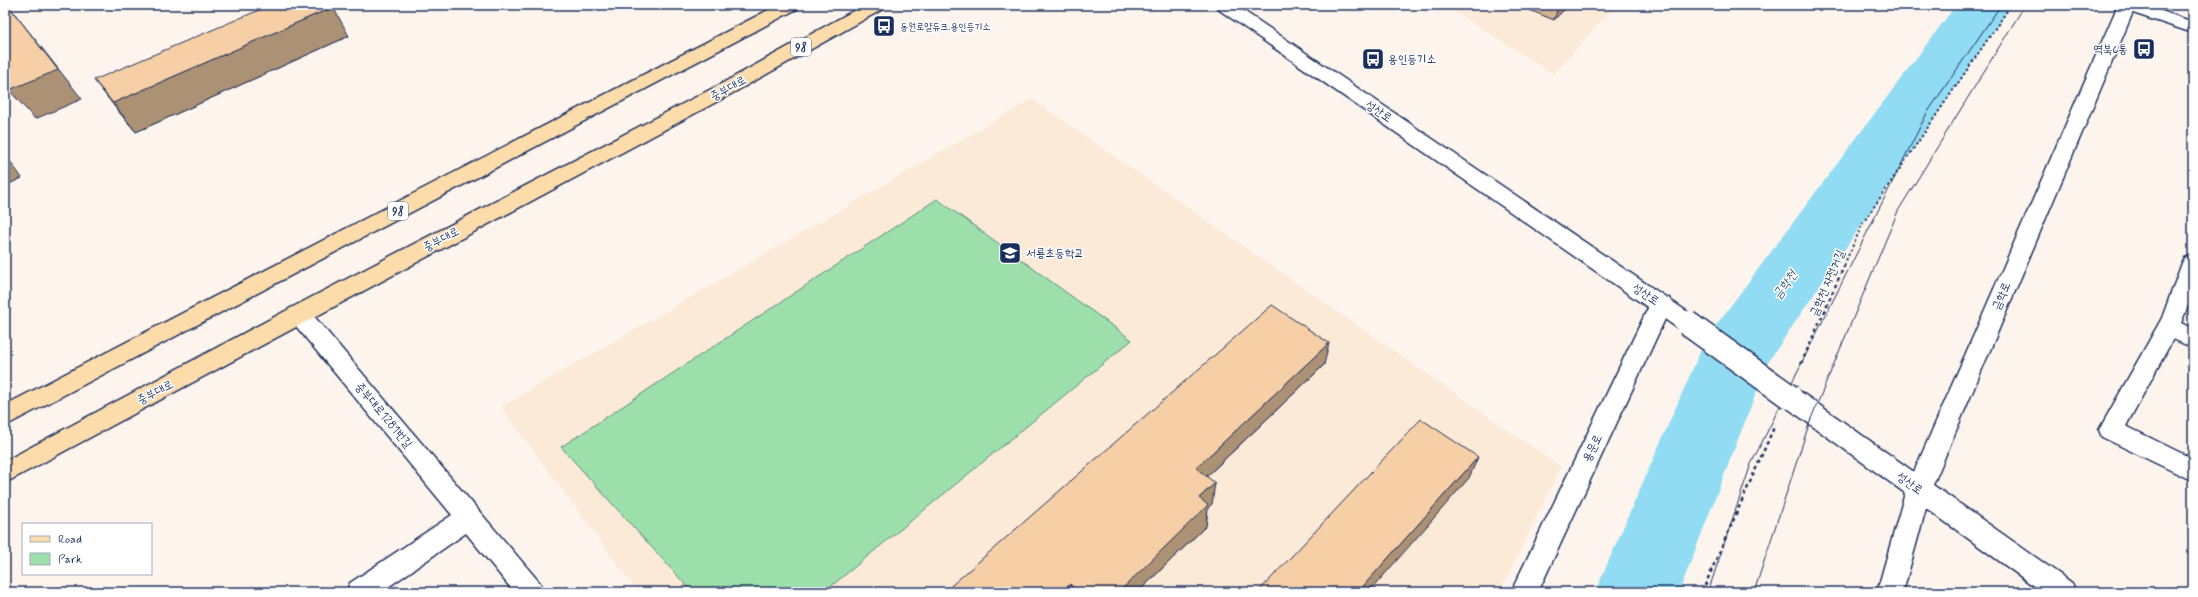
<svg xmlns="http://www.w3.org/2000/svg" width="2198" height="597" viewBox="0 0 2198 597" font-family="Mynerve,'Poor Story',sans-serif">
<style>
.built{fill:#fbead8}
.green{fill:#9de0ab;stroke:#5c8884}
.lines{fill:none;stroke-linecap:round;stroke-linejoin:round}
.river{fill:#92dcf3;fill-rule:evenodd}
.lane-casing{stroke:#1b2f5e;stroke-width:3}
.street-casing{stroke:#1b2f5e;stroke-width:3}
.secondary-casing{stroke:#1b2f5e;stroke-width:3}
.primary-casing{stroke:#1b2f5e;stroke-width:3}
.path-far1{stroke:#1b2f5e;stroke-width:2;stroke-dasharray:2.5 2.5;stroke-linecap:butt}
.path{stroke:#1b2f5e;stroke-width:2.5;stroke-dasharray:3.5 3.5;stroke-linecap:butt}
.lane{fill:#fff;fill-rule:evenodd}
.street{fill:#fff;fill-rule:evenodd}
.secondary{fill:#fff;fill-rule:evenodd}
.primary{fill:#fddcac;fill-rule:evenodd}
.tram{stroke:#1b2f5e;stroke-width:1}
.secondary-bridge-casing{stroke:#1b2f5e;stroke-width:27;stroke-linecap:butt}
.secondary-bridge{stroke:#fff;stroke-width:24}
.wall{fill:#d4b28f;stroke:#1b2f5e}
.shaded-wall{fill:#ac9174;stroke:#1b2f5e}
.building{fill:#f6cfa6;stroke:#1b2f5e}
.labels{text-anchor:middle;stroke-width:3;stroke-linejoin:round;paint-order:stroke}
.far-poi-label{font-size:10px;fill:#1b2f5e;stroke:#fff;text-anchor:start}
.shield{fill:#fff;stroke:#5f6d8e;stroke-width:1}
.shield-label{font-size:11px;font-weight:bold;fill:#1b2f5e}
.poi-label{font-size:12px;fill:#1b2f5e;stroke:#fff;text-anchor:start}
.street-label{font-size:12px;fill:#1b2f5e;stroke:#fff}
.water-label{font-size:13px;font-style:italic;fill:#395a83;stroke:#fff}
</style>
<rect width="100%" height="100%" fill="#fdf5ed"/>
<filter id="ink" filterUnits="userSpaceOnUse"><feTurbulence type="fractalNoise" baseFrequency=".025" numOctaves="2"/><feDisplacementMap in="SourceGraphic" scale="8" xChannelSelector="R" yChannelSelector="G"/><feConvolveMatrix kernelMatrix="1 2 1 2 8 2 1 2 1" color-interpolation-filters="sRGB"/></filter>
<g filter="url(#ink)">
<g class="built">
<path d="M 1444,5 L 1616,5 L 1554,74 Z"/>
<path d="M 1032,99 L 1561,467 L 1500,592 L 638,592 L 501,407 Z"/>
</g>
<path class="green" d="M 937,199 L 1132,340 L 824,592 L 692,592 L 561,447 Z"/>
<g class="lines">
<path class="river" d="M 1956,5 L 2011,5 L 1768,362 L 1679,592 L 1595,592 L 1700,352 L 1711,332 Z"/>
<g class="lane-casing">
<g id="lane">
<path d="M 2118,5 L 2144,5 L 2193,22 L 2193,33 L 2121,9 Z"/>
<path d="M 2193,255 L 2193,293 L 2181,323 L 2193,329 L 2193,348 L 2173,339 L 2126,426 L 2193,459 L 2193,481 L 2102,437 L 2099,430 L 2162,318 L 2182,263 L 2185,258 Z"/>
</g>
</g>
<g class="street-casing">
<g id="street">
<path d="M 1661,296 L 1669,298 L 1672,304 L 1538,592 L 1511,592 L 1650,304 L 1653,298 Z"/>
<path d="M 299,306 L 307,308 L 540,583 L 544,592 L 514,592 L 466,533 L 381,592 L 346,592 L 350,583 L 452,515 L 291,320 L 288,314 L 291,308 Z"/>
</g>
</g>
<g class="secondary-casing">
<g id="secondary">
<path d="M 1215,5 L 1235,5 L 1695,317 L 1698,323 L 1695,329 L 1687,331 L 1679,329 L 1218,9 Z"/>
<path d="M 2118,5 L 2136,5 L 1933,485 L 2072,583 L 2076,592 L 2042,592 L 1926,508 L 1903,592 L 1877,592 L 1905,493 L 1782,404 L 1778,397 L 1782,390 L 1790,388 L 1798,390 L 1914,472 Z"/>
</g>
</g>
<g class="primary-casing">
<g id="primary">
<path d="M 778,5 L 800,5 L 797,9 L 5,426 L 5,405 Z"/>
<path d="M 864,5 L 886,5 L 883,9 L 733,93 L 5,483 L 5,461 L 291,308 L 719,85 Z"/>
</g>
</g>
<path class="path-far1" d="M 1844,265 L 1863,223 L 2011,5"/>
<g class="path">
<path d="M 1801,364 L 1845,264"/>
<path d="M 1702,592 L 1775,425"/>
</g>
<use href="#lane" class="lane"/>
<use href="#street" class="street"/>
<use href="#secondary" class="secondary"/>
<use href="#primary" class="primary"/>
<g class="tram">
<path d="M 1708,592 L 1751,464 L 1927,113 L 2001,5"/>
<path d="M 1754,592 L 1810,421 L 1898,211 L 2025,5"/>
</g>
<g class="secondary-bridge-casing">
<path id="secondary-bridge" d="M 1687,323 L 1790,397"/>
</g>
<use href="#secondary-bridge" class="secondary-bridge"/>
</g>
<g class="wall">
<path d="M 1517,5 L 1569,5 L 1554,20 Z"/>
<path d="M 349,36 L 136,132 L 117,110 L 94,80 Z"/>
<path d="M 1324,365 L 1207,476 L 1212,504 L 1208,508 L 1206,526 L 1138,592 L 944,592 Z"/>
</g>
<g class="shaded-wall">
<path d="M 8,5 L 15,14 L 82,99 L 35,119 L 9,90 Z"/>
<path d="M 1559,5 L 1569,5 L 1554,20 Z"/>
<path d="M 333,7 L 349,36 L 136,132 L 113,103 Z"/>
<path d="M 5,154 L 22,178 L 5,186 Z"/>
<path d="M 1329,343 L 1324,365 L 1193,489 L 1196,468 Z"/>
<path d="M 1478,457 L 1469,478 L 1369,592 L 1358,592 Z"/>
<path d="M 1215,483 L 1212,504 L 1208,508 L 1206,526 L 1138,592 L 1119,592 L 1199,498 Z"/>
<path d="M 1070,584 L 1071,592 L 1062,592 Z"/>
</g>
<g class="building">
<path d="M 5,5 L 8,5 L 58,70 L 9,90 L 5,83 Z"/>
<path d="M 271,5 L 331,5 L 333,7 L 113,103 L 94,80 Z"/>
<path d="M 1272,305 L 1329,343 L 1196,468 L 1215,483 L 1199,498 L 1208,505 L 1119,592 L 1079,592 L 1070,584 L 1062,592 L 944,592 Z"/>
<path d="M 1421,419 L 1478,457 L 1358,592 L 1258,592 Z"/>
</g>
</g>
<defs>
<g id="bus-square" transform="scale(1.15)"><rect x="-9" y="-9" width="18" height="18" rx="4" fill="#1b2f5e" stroke="#fff"/><path d="M-5-6H5V4H4V6H2V4H-2V6H-4V4H-5ZM-3.5-4V0h7V-4ZM-3.5 1.2v1.5H-2V1.2ZM2 1.2v1.5H3.5V1.2Z" fill="#fff"/></g>
<g id="school-square" transform="scale(1.15)"><rect x="-9" y="-9" width="18" height="18" rx="4" fill="#1b2f5e" stroke="#fff"/><path d="M0-5L7-2L0 1L-7-2ZM-4 1L0 2.5L4 1V4Q0 6-4 4Z" fill="#fff"/></g>
</defs>
<g fill-rule="evenodd">
<use href="#bus-square" x="884" y="26"/>
<use href="#bus-square" x="2144" y="49"/>
<use href="#bus-square" x="1373" y="59"/>
<use href="#school-square" x="1010" y="253"/>
</g>
<g class="labels">
<g class="far-poi-label">
<text x="900" y="30">동원로얄듀크.용인등기소</text>
</g>
<g class="shield">
<rect x="791" y="38" width="20" height="18" rx="3"/>
<rect x="388" y="202" width="20" height="18" rx="3"/>
</g>
<g class="shield-label">
<text x="801" y="51">98</text>
<text x="398" y="215">98</text>
</g>
<g class="poi-label">
<text x="2128" y="53" text-anchor="end">역북6통</text>
<text x="1388" y="63">용인등기소</text>
<text x="1026" y="257">서룡초등학교</text>
</g>
<g class="street-label">
<text transform="translate(728 88) rotate(-29)" y="4">중부대로</text>
<text transform="translate(1379 111) rotate(34)" y="4">성산로</text>
<text transform="translate(441 239) rotate(-28)" y="4">중부대로</text>
<text transform="translate(1827 283) rotate(-67)" y="4">금학천 자전거길</text>
<text transform="translate(1646 294) rotate(34)" y="4">성산로</text>
<text transform="translate(2001 296) rotate(-67)" y="4">금학로</text>
<text transform="translate(155 392) rotate(-28)" y="4">중부대로</text>
<text transform="translate(384 415) rotate(50)" y="4">중부대로1281번길</text>
<text transform="translate(1592 448) rotate(-64)" y="4">용문로</text>
<text transform="translate(1910 483) rotate(36)" y="4">성산로</text>
</g>
<g class="water-label">
<text transform="translate(1784 284) rotate(-54)" y="5">금학천</text>
</g>
</g>
<rect width="2198" height="597" fill="none" stroke="#fff" stroke-width="20"/>
<rect x="10" y="10" width="2178" height="577" fill="none" stroke="#1b2f5e" stroke-width="1.5" filter="url(#ink)"/>
<rect x="22" y="523" width="130" height="52" fill="#ffffff" stroke="#a4acbf"/>
<rect x="30" y="536" width="20" height="6" fill="#fddcac" stroke="#a4acbf"/>
<text x="58" y="543" font-size="12" fill="#1b2f5e">Road</text>
<rect x="30" y="553" width="20" height="12" fill="#9de0ab" stroke="#a4acbf"/>
<text x="58" y="563" font-size="12" fill="#1b2f5e">Park</text>
</svg>
